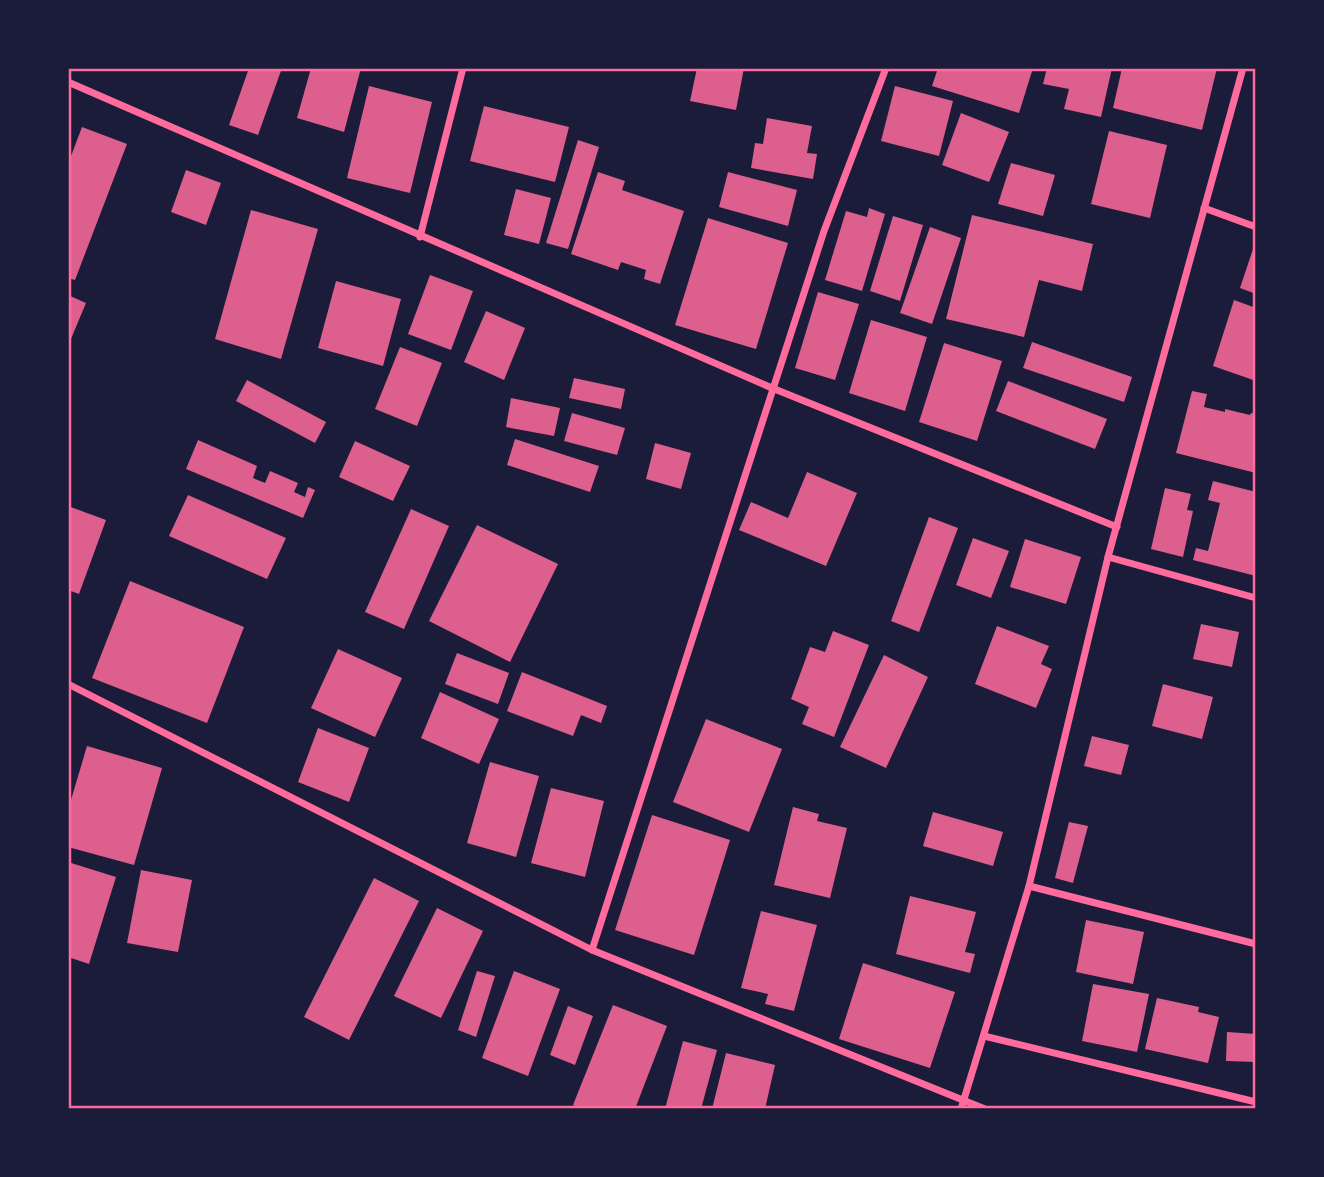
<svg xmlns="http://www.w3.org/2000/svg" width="1324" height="1177" viewBox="0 0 1324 1177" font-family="Karla,sans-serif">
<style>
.building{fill:#dd5f8e}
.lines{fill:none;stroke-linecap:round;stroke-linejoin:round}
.minor{stroke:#ff6b9d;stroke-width:7}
.neatline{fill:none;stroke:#ff6b9d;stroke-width:2.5}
</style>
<rect width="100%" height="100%" fill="#1b1b3a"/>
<g class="building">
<path d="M 249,68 L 282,68 L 258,135 L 229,125 Z"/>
<path d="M 311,68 L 361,68 L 344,132 L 297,118 Z"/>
<path d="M 697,68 L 744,68 L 736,110 L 690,101 Z"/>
<path d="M 938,68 L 1033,68 L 1019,113 L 932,86 Z"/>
<path d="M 1047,68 L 1112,68 L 1101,117 L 1064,109 L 1069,89 L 1043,84 Z"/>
<path d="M 1122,68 L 1217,68 L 1202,130 L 1113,108 Z"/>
<path d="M 369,86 L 432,102 L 410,193 L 347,178 Z"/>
<path d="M 895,86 L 953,101 L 939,156 L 881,141 Z"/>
<path d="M 484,106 L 569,127 L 555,182 L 470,161 Z"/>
<path d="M 961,113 L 1009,132 L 989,182 L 942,165 Z"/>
<path d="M 767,118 L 812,126 L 807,153 L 817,154 L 813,179 L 751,168 L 755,143 L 763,144 Z"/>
<path d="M 82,127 L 127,144 L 75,280 L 68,278 L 68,164 Z"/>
<path d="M 1109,131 L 1167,145 L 1150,218 L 1091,204 Z"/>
<path d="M 578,140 L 599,147 L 568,249 L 546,243 Z"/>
<path d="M 1011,163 L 1055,175 L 1043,216 L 998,204 Z"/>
<path d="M 186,170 L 221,183 L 206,225 L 171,212 Z"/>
<path d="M 598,172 L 625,181 L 622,190 L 684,211 L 660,284 L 644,279 L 646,270 L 621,262 L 618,270 L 571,254 Z"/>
<path d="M 728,172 L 797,190 L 788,226 L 719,207 Z"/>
<path d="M 516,189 L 551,198 L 539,244 L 504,235 Z"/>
<path d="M 869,208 L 885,214 L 862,291 L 825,280 L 846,211 L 867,217 Z"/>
<path d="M 251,210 L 318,229 L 281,359 L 215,339 Z"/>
<path d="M 972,215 L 1093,244 L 1082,291 L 1039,280 L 1024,337 L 946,319 Z"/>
<path d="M 893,216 L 923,225 L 900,301 L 870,291 Z"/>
<path d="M 708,218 L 788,243 L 756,349 L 675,325 Z"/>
<path d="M 930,227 L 961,238 L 932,324 L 900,313 Z"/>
<path d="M 1255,243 L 1256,243 L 1256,294 L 1240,288 Z"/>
<path d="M 430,275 L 473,291 L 451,350 L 408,334 Z"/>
<path d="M 336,281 L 401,299 L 383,366 L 318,348 Z"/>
<path d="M 818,292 L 859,304 L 835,380 L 795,368 Z"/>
<path d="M 68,295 L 86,303 L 68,346 Z"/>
<path d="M 1234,300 L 1256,308 L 1256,381 L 1213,366 Z"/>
<path d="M 486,311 L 525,328 L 504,380 L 464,362 Z"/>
<path d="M 871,320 L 927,337 L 905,411 L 849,393 Z"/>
<path d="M 1032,342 L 1132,377 L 1124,402 L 1023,368 Z"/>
<path d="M 944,343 L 1002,361 L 977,441 L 919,422 Z"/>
<path d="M 400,347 L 442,363 L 417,426 L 375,409 Z"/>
<path d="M 574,378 L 625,389 L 621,409 L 569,398 Z"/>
<path d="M 247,380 L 326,422 L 315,443 L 236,401 Z"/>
<path d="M 1008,381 L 1107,419 L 1095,449 L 996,411 Z"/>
<path d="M 1192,391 L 1207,394 L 1204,407 L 1225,412 L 1225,409 L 1250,415 L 1251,413 L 1256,414 L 1256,473 L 1176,453 Z"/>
<path d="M 511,398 L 560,408 L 554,436 L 506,427 Z"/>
<path d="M 572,413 L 625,428 L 617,455 L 564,441 Z"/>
<path d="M 515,439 L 599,466 L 590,492 L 507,465 Z"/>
<path d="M 198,440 L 257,466 L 253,478 L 265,483 L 270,471 L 298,483 L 294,492 L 305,497 L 308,487 L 315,490 L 303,518 L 186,469 Z"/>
<path d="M 355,441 L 410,466 L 393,501 L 339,477 Z"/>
<path d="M 655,443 L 691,453 L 681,489 L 646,479 Z"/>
<path d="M 807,472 L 857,493 L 826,566 L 739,530 L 751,502 L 788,518 Z"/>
<path d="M 1213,481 L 1256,492 L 1256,576 L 1193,560 L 1196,548 L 1208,551 L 1220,503 L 1208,500 Z"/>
<path d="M 1165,488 L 1191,494 L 1187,510 L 1193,511 L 1183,557 L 1151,549 Z"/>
<path d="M 188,495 L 286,538 L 267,579 L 169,536 Z"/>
<path d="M 68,506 L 106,520 L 79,594 L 68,590 Z"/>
<path d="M 411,509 L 449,526 L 404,629 L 365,612 Z"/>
<path d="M 929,517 L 958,528 L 919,632 L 891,621 Z"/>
<path d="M 477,525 L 558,564 L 510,662 L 429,621 Z"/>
<path d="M 973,538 L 1009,551 L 991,598 L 956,585 Z"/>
<path d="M 1025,539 L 1081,557 L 1066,604 L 1010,587 Z"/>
<path d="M 130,581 L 244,627 L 207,723 L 92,678 Z"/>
<path d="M 1201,624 L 1239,632 L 1232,667 L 1193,659 Z"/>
<path d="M 997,626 L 1049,646 L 1041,664 L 1052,669 L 1036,708 L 975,684 Z"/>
<path d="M 833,631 L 869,645 L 834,737 L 802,724 L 809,707 L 791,699 L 810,647 L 825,652 Z"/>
<path d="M 338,649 L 402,678 L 375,737 L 311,708 Z"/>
<path d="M 457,653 L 509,673 L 498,704 L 445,684 Z"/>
<path d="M 884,655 L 928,677 L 886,768 L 840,747 Z"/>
<path d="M 522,672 L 607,706 L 601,723 L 581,715 L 573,736 L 507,711 Z"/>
<path d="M 1163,684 L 1213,697 L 1202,739 L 1152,726 Z"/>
<path d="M 440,692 L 499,719 L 479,764 L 421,738 Z"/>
<path d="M 706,719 L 782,749 L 749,832 L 673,802 Z"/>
<path d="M 318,728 L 369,748 L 349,802 L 298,782 Z"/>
<path d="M 1092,736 L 1129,745 L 1121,775 L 1084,766 Z"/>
<path d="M 87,746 L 162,768 L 134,865 L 68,847 L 68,810 Z"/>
<path d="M 490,762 L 539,776 L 516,857 L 467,843 Z"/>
<path d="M 551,788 L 604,801 L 585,877 L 531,863 Z"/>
<path d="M 793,807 L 819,814 L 817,821 L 847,828 L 830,898 L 774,885 Z"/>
<path d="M 933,812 L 1003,832 L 993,866 L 923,846 Z"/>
<path d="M 652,815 L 730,840 L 694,955 L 615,930 Z"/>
<path d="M 1069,822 L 1088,826 L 1073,883 L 1055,878 Z"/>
<path d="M 68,862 L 116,877 L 89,964 L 68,957 Z"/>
<path d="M 141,870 L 192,880 L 178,952 L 127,943 Z"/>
<path d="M 374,878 L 419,901 L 349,1040 L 304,1017 Z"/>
<path d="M 910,896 L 976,912 L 965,952 L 975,954 L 970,973 L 896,954 Z"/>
<path d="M 437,908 L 483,931 L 441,1018 L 394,996 Z"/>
<path d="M 761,911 L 817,925 L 794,1011 L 765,1004 L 768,994 L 741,988 Z"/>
<path d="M 1086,920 L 1144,932 L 1133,984 L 1076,972 Z"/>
<path d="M 863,963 L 955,992 L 930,1068 L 839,1039 Z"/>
<path d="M 477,971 L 495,976 L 476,1037 L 458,1030 Z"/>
<path d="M 514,971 L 560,989 L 528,1076 L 482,1058 Z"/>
<path d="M 1093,984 L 1149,994 L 1137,1052 L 1082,1041 Z"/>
<path d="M 1157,998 L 1199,1007 L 1198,1012 L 1219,1017 L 1208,1063 L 1145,1049 Z"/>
<path d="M 613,1005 L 667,1026 L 635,1109 L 582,1109 L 573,1105 Z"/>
<path d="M 568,1006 L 593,1016 L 575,1065 L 550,1055 Z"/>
<path d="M 1227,1032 L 1256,1034 L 1256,1062 L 1226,1061 Z"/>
<path d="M 683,1041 L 717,1050 L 701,1109 L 665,1109 Z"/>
<path d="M 726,1053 L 775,1065 L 765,1109 L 712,1109 Z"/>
</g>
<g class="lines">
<g class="minor">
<path d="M 68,82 L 772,388 L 1117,527"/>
<path d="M 1204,208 L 1256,227"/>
<path d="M 420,237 L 463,68"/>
<path d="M 1108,557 L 1256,598"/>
<path d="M 68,684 L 592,950 L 985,1109"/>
<path d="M 1029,886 L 1256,944"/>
<path d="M 592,950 L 824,231 L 886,68"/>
<path d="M 984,1036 L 1256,1102"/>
<path d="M 961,1109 L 1029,886 L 1108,557 L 1243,68"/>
</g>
</g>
<rect width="1324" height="1177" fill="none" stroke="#1b1b3a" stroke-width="140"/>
<rect x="70" y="70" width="1184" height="1037" class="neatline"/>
</svg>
